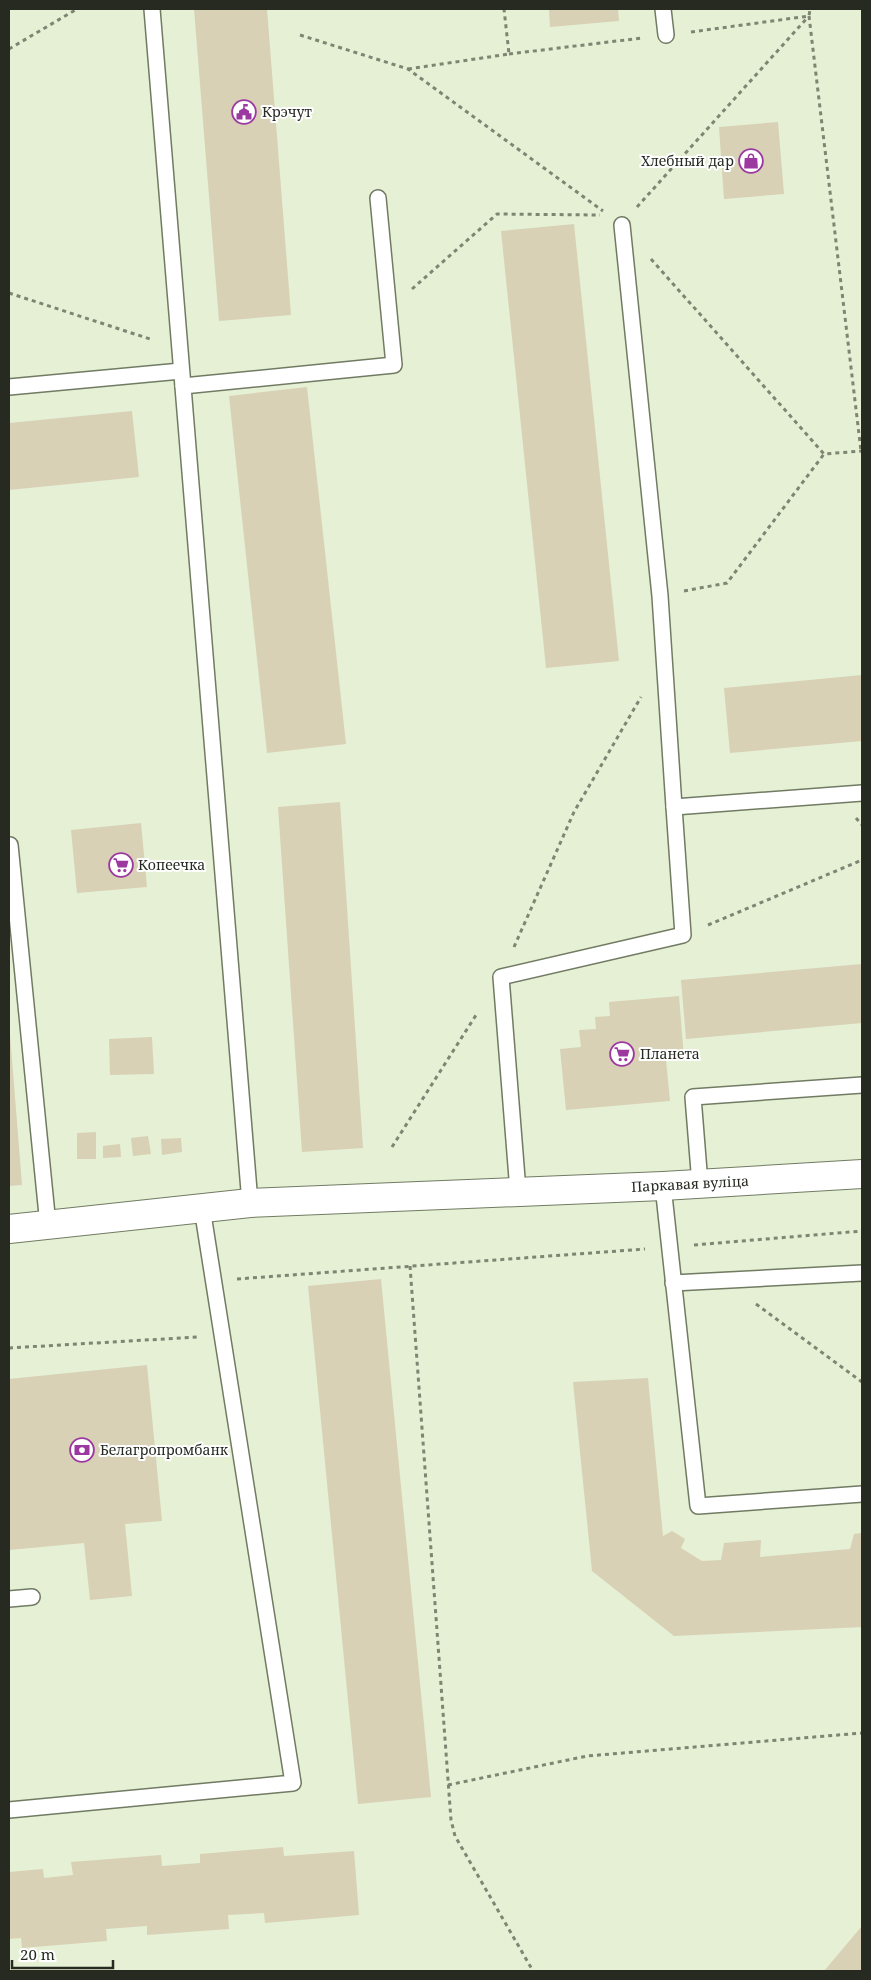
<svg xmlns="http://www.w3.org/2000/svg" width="871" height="1980" viewBox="0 0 871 1980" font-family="'Noto Serif',serif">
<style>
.building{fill:#d8d1b6}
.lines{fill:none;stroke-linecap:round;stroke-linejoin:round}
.service-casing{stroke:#717b63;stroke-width:18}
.minor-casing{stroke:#717b63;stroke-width:30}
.path{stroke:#7e8573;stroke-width:3;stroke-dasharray:4 4;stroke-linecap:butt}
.service{stroke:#fff;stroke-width:15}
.minor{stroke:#fff;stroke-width:28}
.labels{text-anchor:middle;stroke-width:4;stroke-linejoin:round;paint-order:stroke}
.poi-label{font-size:14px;fill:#262a20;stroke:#fff;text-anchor:start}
.street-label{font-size:14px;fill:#262a20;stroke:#fff}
</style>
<rect width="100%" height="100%" fill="#e5f0d5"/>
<g class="building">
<path d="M 194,9 L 267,9 L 291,315 L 219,321 Z"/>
<path d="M 549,9 L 618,9 L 619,21 L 550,27 Z"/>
<path d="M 778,122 L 784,194 L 724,199 L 719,127 Z"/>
<path d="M 574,224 L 619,661 L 546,668 L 501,231 Z"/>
<path d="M 307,387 L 346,744 L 267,753 L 229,396 Z"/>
<path d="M 132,411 L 139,477 L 9,490 L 9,423 Z"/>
<path d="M 862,675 L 862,741 L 730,753 L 724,688 Z"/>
<path d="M 340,802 L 363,1148 L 302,1152 L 278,807 Z"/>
<path d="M 141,823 L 147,887 L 77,893 L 71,830 Z"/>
<path d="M 862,964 L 862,1023 L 686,1039 L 681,980 Z"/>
<path d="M 679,996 L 684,1058 L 666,1060 L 670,1101 L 566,1110 L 560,1049 L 581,1047 L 579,1030 L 596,1029 L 595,1017 L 610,1016 L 609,1002 Z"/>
<path d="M 9,1022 L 22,1185 L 9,1186 Z"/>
<path d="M 152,1037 L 154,1074 L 110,1075 L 109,1039 Z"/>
<path d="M 96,1132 L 96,1159 L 77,1159 L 77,1133 Z"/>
<path d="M 148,1136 L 151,1154 L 133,1156 L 131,1138 Z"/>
<path d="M 181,1138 L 182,1152 L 162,1155 L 161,1139 Z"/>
<path d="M 120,1144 L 121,1157 L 103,1158 L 103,1146 Z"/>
<path d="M 381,1279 L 431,1797 L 358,1804 L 308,1286 Z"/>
<path d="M 147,1365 L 162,1521 L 125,1524 L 132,1596 L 90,1600 L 84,1543 L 9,1550 L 9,1379 Z"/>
<path d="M 648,1378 L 663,1536 L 672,1531 L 685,1539 L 681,1548 L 702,1561 L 721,1560 L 724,1543 L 761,1540 L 760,1557 L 850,1549 L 854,1534 L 862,1533 L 862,1627 L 674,1636 L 592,1571 L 573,1382 Z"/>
<path d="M 283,1847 L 284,1856 L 354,1851 L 359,1915 L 265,1923 L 264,1913 L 228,1915 L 229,1929 L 147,1935 L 147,1926 L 106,1929 L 107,1941 L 22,1948 L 21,1938 L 9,1939 L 9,1872 L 43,1869 L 44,1878 L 73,1875 L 71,1862 L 161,1855 L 162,1866 L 200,1863 L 200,1854 Z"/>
<path d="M 862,1926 L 862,1971 L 824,1971 Z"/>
</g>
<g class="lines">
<g class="service-casing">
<g id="service">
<path d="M 152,9 L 250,1203"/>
<path d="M 663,9 L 666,35"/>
<path d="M 622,225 L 660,596 L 674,807 L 862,793"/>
<path d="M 183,386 L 394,365 L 378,198"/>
<path d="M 9,387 L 181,371"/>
<path d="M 10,845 L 48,1225"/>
<path d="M 700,1184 L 693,1097 L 862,1085"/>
<path d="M 663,1186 L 698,1506 L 862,1494"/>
<path d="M 518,1191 L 501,977 L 683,935 L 674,807"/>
<path d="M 673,1283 L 862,1273"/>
<path d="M 9,1599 L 32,1597"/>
<path d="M 9,1810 L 293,1783 L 202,1208"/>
</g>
</g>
<g class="minor-casing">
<path id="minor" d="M 9,1229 L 250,1203 L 663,1186 L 862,1174"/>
</g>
<g class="path">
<path d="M 809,16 L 861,451"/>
<path d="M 691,32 L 809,16 L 810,9"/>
<path d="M 300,35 L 408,69 L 603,211"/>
<path d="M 9,49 L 77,9"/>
<path d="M 509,54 L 642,38"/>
<path d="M 408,69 L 509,54 L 504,9"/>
<path d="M 637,207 L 808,17"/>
<path d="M 651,259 L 824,454 L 862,451"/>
<path d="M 412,289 L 497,214 L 600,215"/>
<path d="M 9,293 L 153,340"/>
<path d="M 684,591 L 727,583 L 824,454"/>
<path d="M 856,818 L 862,825"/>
<path d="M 708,925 L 862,860"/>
<path d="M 514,947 L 574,812 L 641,697"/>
<path d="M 392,1147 L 478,1012"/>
<path d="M 694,1245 L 862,1231"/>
<path d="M 410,1266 L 451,1820 L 455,1836 L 533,1971"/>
<path d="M 237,1279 L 645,1249"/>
<path d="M 756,1304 L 862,1382"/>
<path d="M 9,1348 L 198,1337"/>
<path d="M 448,1785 L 587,1756 L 862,1733"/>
</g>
<use href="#service" class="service"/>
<use href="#minor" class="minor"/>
</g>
<defs>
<g id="civic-ring" transform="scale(1.25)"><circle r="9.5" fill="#fff" stroke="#9c39a0" stroke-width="1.5"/><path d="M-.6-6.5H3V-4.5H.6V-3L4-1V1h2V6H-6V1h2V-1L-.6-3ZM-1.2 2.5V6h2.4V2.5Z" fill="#9c39a0"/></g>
<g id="shop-ring" transform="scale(1.25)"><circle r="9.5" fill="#fff" stroke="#9c39a0" stroke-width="1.5"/><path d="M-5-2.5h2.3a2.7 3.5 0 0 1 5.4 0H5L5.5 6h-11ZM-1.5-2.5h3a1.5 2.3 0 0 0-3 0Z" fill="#9c39a0"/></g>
<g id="supermarket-ring" transform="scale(1.25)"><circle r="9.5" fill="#fff" stroke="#9c39a0" stroke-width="1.5"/><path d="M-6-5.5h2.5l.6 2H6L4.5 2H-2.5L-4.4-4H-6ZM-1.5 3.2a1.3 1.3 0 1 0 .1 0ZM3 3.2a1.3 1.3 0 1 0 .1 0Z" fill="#9c39a0"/></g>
<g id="bank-ring" transform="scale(1.25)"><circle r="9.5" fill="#fff" stroke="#9c39a0" stroke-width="1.5"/><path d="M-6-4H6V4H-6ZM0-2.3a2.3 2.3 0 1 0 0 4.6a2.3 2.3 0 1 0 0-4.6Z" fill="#9c39a0"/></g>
</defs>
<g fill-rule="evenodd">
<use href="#civic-ring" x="244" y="112"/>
<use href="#shop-ring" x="751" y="161"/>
<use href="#supermarket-ring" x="121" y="865"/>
<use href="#supermarket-ring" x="622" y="1054"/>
<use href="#bank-ring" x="82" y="1450"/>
</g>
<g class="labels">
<g class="poi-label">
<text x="262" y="117">Крэчут</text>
<text x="734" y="166" text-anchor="end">Хлебный дар</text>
<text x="138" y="870">Копеечка</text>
<text x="640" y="1059">Планета</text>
<text x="100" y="1455">Белагропромбанк</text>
</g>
<g class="street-label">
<text transform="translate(690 1184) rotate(-3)" y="5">Паркавая вуліца</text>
</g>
</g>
<rect width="871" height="1980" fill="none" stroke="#262a20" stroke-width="20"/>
<path d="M12 1960v8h101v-8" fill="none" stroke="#262a20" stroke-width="2.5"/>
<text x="20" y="1960" font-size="15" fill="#262a20" stroke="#ffffff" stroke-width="4" paint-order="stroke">20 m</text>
</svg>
